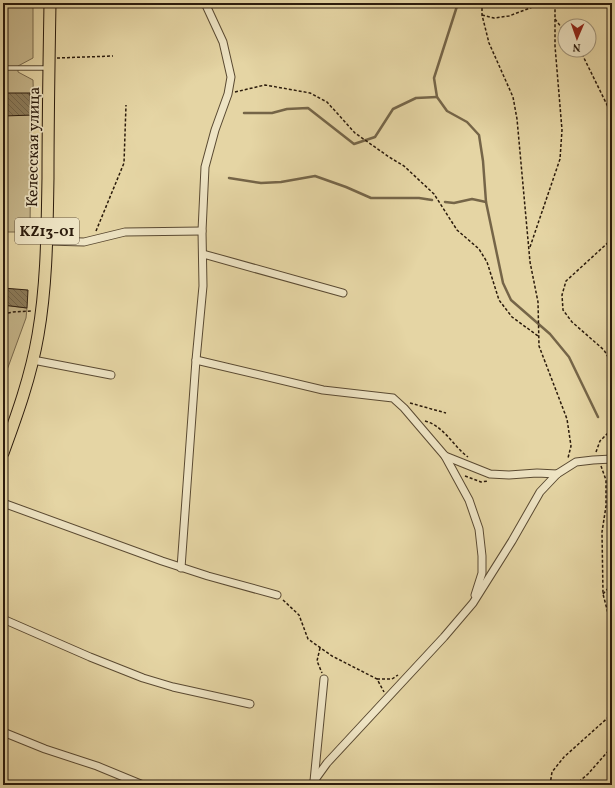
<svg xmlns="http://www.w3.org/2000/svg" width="615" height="788" viewBox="0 0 615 788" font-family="Vollkorn,serif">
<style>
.green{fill:#c5b58a;stroke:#78684b}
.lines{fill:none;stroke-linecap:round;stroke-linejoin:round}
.stream{stroke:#756548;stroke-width:2.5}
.building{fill:url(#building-back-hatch);stroke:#2b1b0c}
.service-casing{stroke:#5a4a32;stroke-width:5.5}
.minor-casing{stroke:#5a4a32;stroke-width:9}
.primary-casing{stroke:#2b1b0c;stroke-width:13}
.path{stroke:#2b1b0c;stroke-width:1.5;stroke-dasharray:3 2;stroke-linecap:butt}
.service{stroke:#eee4c4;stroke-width:3.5}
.minor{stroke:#eee4c4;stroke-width:7}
.primary{stroke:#e5d5a4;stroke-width:11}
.labels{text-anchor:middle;stroke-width:3.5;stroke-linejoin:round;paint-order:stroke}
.shield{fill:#eee4c4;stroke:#665743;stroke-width:1}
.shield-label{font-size:15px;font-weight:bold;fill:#2b1b0c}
.street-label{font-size:16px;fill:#2b1b0c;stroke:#eee4c4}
</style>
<defs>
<pattern id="building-back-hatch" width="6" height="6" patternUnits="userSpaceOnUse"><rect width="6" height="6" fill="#8c7c5b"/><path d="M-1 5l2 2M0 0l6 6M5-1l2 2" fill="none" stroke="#73654a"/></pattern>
</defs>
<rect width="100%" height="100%" fill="#e5d5a4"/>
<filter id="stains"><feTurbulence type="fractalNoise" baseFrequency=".005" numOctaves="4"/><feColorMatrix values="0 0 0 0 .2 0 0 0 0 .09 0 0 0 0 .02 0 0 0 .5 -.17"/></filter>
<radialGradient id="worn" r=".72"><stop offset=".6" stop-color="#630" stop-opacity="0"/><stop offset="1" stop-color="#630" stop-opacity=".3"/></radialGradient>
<g class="green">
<path d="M 3,3 L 33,3 L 33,58 L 18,66 L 18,72 L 33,80 L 34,115 L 31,116 L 30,232 L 3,232 Z"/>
<path d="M 3,305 L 27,308 L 26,318 L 3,381 Z"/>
</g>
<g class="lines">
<g class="stream">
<path d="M 458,3 L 434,78 L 437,97 L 447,111 L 467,122 L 479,135 L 483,161 L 486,202 L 503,283 L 511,300 L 550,334 L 569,357 L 598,417"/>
<path d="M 244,113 L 272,113 L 287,109 L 308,108 L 354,144 L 375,137 L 393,109 L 416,98 L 437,97"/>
<path d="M 229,178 L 261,183 L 281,182 L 315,176 L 346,187 L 371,198 L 419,198 L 432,200"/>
<path d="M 445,202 L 454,203 L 472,199 L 486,202"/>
</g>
</g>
<g class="building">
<path d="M 7,93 L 30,93 L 30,105 L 34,105 L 34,115 L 3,116 L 3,100 L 6,100 Z"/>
<path d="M 3,288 L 28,290 L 27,308 L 3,305 Z"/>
</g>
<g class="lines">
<g class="service-casing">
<path id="service" d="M 3,68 L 48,68"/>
</g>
<g class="minor-casing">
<g id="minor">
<path d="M 47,241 L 84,242 L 125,232 L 202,231"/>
<path d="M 203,254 L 343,293"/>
<path d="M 33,360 L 111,375"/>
<path d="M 196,360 L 323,390 L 393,398 L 404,408 L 445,456 L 490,474 L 509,475 L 537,473 L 557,474"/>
<path d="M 445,456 L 469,500 L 479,529 L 482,556 L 482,573 L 475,595"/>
<path d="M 3,503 L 162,561 L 208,576 L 277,595"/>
<path d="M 181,568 L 196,360 L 203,286 L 202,231 L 205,167 L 215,130 L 228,94 L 231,77 L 223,42 L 205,3"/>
<path d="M 3,619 L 90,657 L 143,678 L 173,687 L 250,704"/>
<path d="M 3,732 L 45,749 L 97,766 L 143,785"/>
<path d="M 314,781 L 324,679"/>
<path d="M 313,785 L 314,781 L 327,763 L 444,637 L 473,603 L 512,541 L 540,492 L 557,474 L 576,462 L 593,460 L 612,459"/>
</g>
</g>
<g class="primary-casing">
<path id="primary" d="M 3,453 C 17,415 31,376 38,335 C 47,283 47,231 48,178 C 48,120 49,61 50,3"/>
</g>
<g class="path">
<path d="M 482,3 L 482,15 L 489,43 L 513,97 L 517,119 L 530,262 L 538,302 L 539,346 L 567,419 L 571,446 L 568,458"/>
<path d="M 214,5 L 237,7 L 265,3"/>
<path d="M 482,15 L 494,18 L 509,16 L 543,3 L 555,6"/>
<path d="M 555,19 L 565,32"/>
<path d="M 579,50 L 582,54 L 612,115"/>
<path d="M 57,58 L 113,56"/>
<path d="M 235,92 L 265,85 L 310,93 L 327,102 L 355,133 L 389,157 L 404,166 L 434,194 L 457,230 L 479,249 L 487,262 L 499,300 L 512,317 L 538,336"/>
<path d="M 96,231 L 124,163 L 126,105"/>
<path d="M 612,239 L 566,281 L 562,295 L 563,310 L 572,322 L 604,350 L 612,364"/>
<path d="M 530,247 L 560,159 L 562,130 L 555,46 L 555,3"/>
<path d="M 3,314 L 13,312 L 32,311"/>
<path d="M 410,403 L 446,413"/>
<path d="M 425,421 C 444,426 453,446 468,457"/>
<path d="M 596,452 L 600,441 L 612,429"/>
<path d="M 601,466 L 606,480 L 606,506 L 602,532 L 603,594 L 609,617 L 612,622"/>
<path d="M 465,476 L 481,482 L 488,481"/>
<path d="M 603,594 L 612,584"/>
<path d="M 283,600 L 299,615 L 308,639 L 332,656 L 377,679 L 384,692"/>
<path d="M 320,648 L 317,661 L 322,673"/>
<path d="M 377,679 L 392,679 L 398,675"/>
<path d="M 610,748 L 612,738"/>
<path d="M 550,785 L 552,772 L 564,757 L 612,714"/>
<path d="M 575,785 L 588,774 L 610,749 L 612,748"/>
</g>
<use href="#service" class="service"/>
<use href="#minor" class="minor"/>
<use href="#primary" class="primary"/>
</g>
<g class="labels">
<rect class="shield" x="15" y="218" width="64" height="26" rx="3"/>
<g class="shield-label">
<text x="47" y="236">KZ13-01</text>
</g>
<g class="street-label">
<text transform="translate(32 147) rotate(-89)" y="6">Келесская улица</text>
</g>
</g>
<rect width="615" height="788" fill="none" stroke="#e5d5a4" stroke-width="16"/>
<rect x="4" y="4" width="607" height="780" fill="none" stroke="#2b1b0c" stroke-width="2"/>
<rect x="8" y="8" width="599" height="772" fill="none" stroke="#2b1b0c"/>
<g transform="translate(577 38) rotate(182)"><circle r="19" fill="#eee4c4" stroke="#a0947a"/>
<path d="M0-3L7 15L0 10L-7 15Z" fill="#8f2418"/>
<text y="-6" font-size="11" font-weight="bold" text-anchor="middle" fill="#2b1b0c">N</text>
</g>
<rect width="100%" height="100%" filter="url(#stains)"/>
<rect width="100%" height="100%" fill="url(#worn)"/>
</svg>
